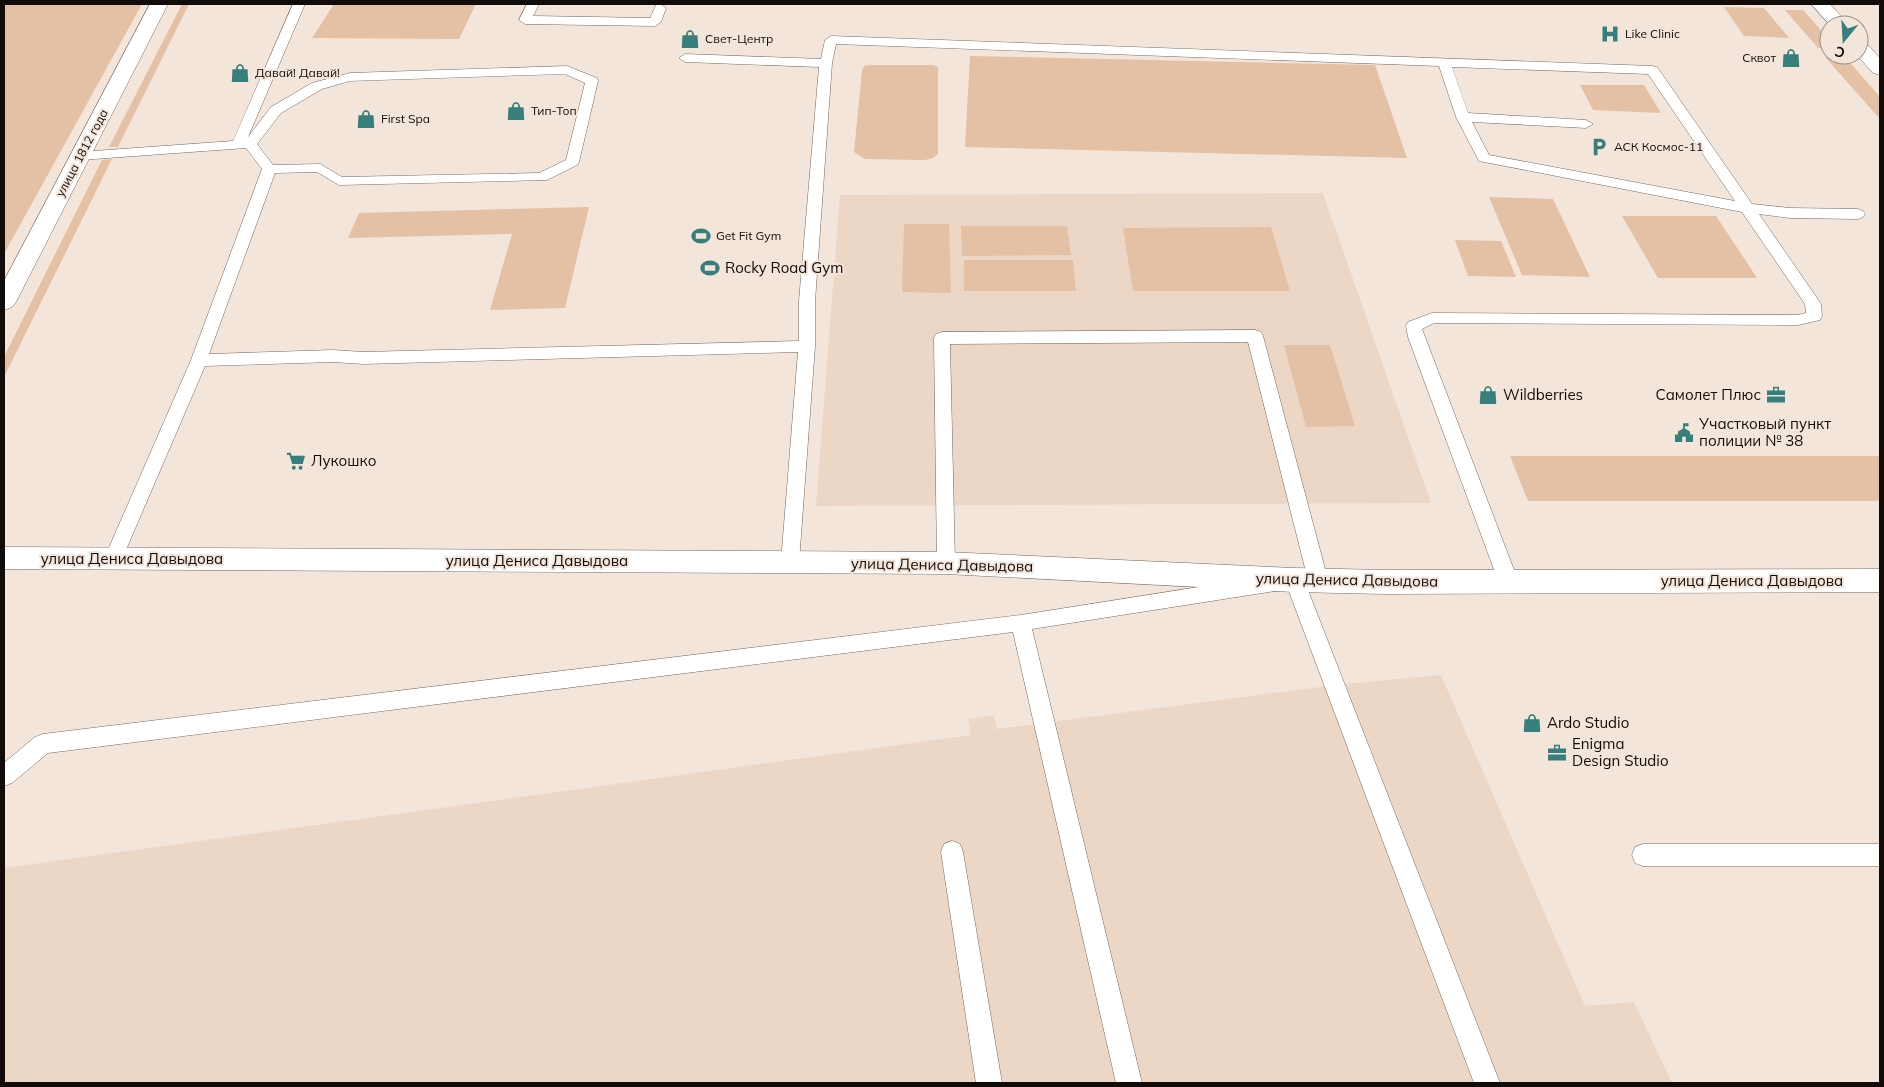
<svg xmlns="http://www.w3.org/2000/svg" width="1884" height="1087" viewBox="0 0 1884 1087" font-family="Mulish,sans-serif">
<style>
.built{fill:#ecd7c7}
.green{fill:#e4c0a4}
.lines{fill:none;stroke-linecap:round;stroke-linejoin:round}
.service-casing{stroke:#73675d;stroke-width:1}
.tertiary-casing{stroke:#73675d;stroke-width:1}
.secondary-casing{stroke:#73675d;stroke-width:1}
.service{fill:#fff;fill-rule:evenodd}
.tertiary{fill:#fff;fill-rule:evenodd}
.secondary{fill:#fff;fill-rule:evenodd}
.labels{text-anchor:middle;stroke-width:4;stroke-linejoin:round;paint-order:stroke}
.far-poi-label{font-size:12px;fill:#110c09;stroke:#f4e5da;text-anchor:start}
.far-street-label{font-size:12px;fill:#110c09;stroke:#f4e5da}
.poi-label{font-size:15px;fill:#110c09;stroke:#f4e5da;text-anchor:start}
.street-label{font-size:15px;fill:#110c09;stroke:#f4e5da}
</style>
<rect width="100%" height="100%" fill="#f4e5da"/>
<g class="built">
<path d="M 1323,193 L 1431,503 L 816,506 L 840,195 Z"/>
<path d="M 1441,675 L 1585,1006 L 1634,1002 L 1672,1083 L 4,1083 L 4,868 L 971,735 L 968,719 L 994,715 L 997,729 L 1335,685 Z"/>
</g>
<g class="green">
<path d="M 4,4 L 142,4 L 4,254 Z"/>
<path d="M 182,4 L 189,4 L 118,147 L 109,147 Z"/>
<path d="M 334,4 L 476,4 L 459,39 L 312,38 Z"/>
<path d="M 1724,7 L 1764,8 L 1789,38 L 1744,36 Z"/>
<path d="M 1785,10 L 1803,10 L 1829,39 L 1829,48 L 1818,48 Z"/>
<path d="M 970,56 L 1375,65 L 1407,158 L 965,147 Z"/>
<path d="M 1825,57 L 1845,57 L 1880,97 L 1880,119 Z"/>
<path d="M 870,65 L 933,65 L 938,67 L 938,154 L 933,158 L 925,160 L 865,159 L 854,152 L 862,71 L 864,66 Z"/>
<path d="M 1580,85 L 1644,85 L 1661,113 L 1593,110 Z"/>
<path d="M 112,159 L 4,377 L 4,357 L 102,160 Z"/>
<path d="M 1489,197 L 1553,199 L 1590,277 L 1522,275 Z"/>
<path d="M 589,207 L 565,308 L 490,310 L 512,234 L 348,238 L 359,213 Z"/>
<path d="M 1716,216 L 1757,278 L 1658,278 L 1622,216 Z"/>
<path d="M 904,224 L 949,224 L 951,293 L 902,292 Z"/>
<path d="M 961,226 L 1067,226 L 1071,255 L 962,256 Z"/>
<path d="M 1271,227 L 1290,291 L 1133,291 L 1123,228 Z"/>
<path d="M 1455,240 L 1501,241 L 1516,277 L 1468,276 Z"/>
<path d="M 964,260 L 1073,260 L 1076,291 L 964,291 Z"/>
<path d="M 1284,345 L 1330,345 L 1355,426 L 1306,427 Z"/>
<path d="M 1510,456 L 1880,456 L 1880,501 L 1528,501 Z"/>
</g>
<g class="lines">
<g class="service-casing">
<g id="service">
<path d="M 293,4 L 305,4 L 248,137 L 271,107 L 312,83 L 350,73 L 567,66 L 597,78 L 598,81 L 579,162 L 577,165 L 547,180 L 339,185 L 317,172 L 275,173 L 209,354 L 333,350 L 363,352 L 799,341 L 799,301 L 819,67 L 685,62 L 679,58 L 685,54 L 821,59 L 825,40 L 831,36 L 1652,66 L 1657,67 L 1752,204 L 1790,208 L 1858,209 L 1863,211 L 1865,214 L 1863,217 L 1858,219 L 1790,218 L 1759,214 L 1821,304 L 1822,316 L 1820,320 L 1798,325 L 1434,323 L 1422,329 L 1519,583 L 1516,589 L 1509,591 L 1502,589 L 1499,583 L 1408,337 L 1406,326 L 1408,322 L 1432,313 L 1798,315 L 1806,313 L 1805,304 L 1742,212 L 1479,161 L 1456,117 L 1439,66 L 836,44 L 832,63 L 815,301 L 815,346 L 799,562 L 797,567 L 790,570 L 783,567 L 781,562 L 798,352 L 363,364 L 333,362 L 205,366 L 122,559 L 120,564 L 113,567 L 106,564 L 104,559 L 191,360 L 262,169 L 246,148 L 80,160 L 73,156 L 80,152 L 233,141 ZM 1452,67 L 1648,74 L 1735,201 L 1489,155 L 1472,122 L 1586,128 L 1593,124 L 1586,120 L 1468,113 ZM 565,74 L 585,83 L 566,160 L 539,173 L 342,177 L 320,164 L 273,165 L 257,144 L 281,113 L 322,89 L 350,81 Z"/>
<path d="M 527,4 L 539,4 L 533,16 L 650,18 L 656,5 L 660,4 L 666,8 L 661,22 L 655,26 L 525,24 L 519,20 Z"/>
<path d="M 1255,330 L 1261,332 L 1263,336 L 1328,580 L 1325,586 L 1318,588 L 1311,586 L 1308,580 L 1248,342 L 950,344 L 955,563 L 953,568 L 946,571 L 939,568 L 937,563 L 934,338 L 936,334 L 942,332 Z"/>
<path d="M 1294,572 L 1301,574 L 1304,580 L 1500,1083 L 1474,1083 L 1288,589 L 1032,629 L 1142,1083 L 1116,1083 L 1013,632 L 48,753 L 12,783 L 4,786 L 4,763 L 35,737 L 43,734 L 1021,615 Z"/>
<path d="M 952,841 L 960,844 L 963,852 L 1002,1083 L 976,1083 L 941,852 L 944,844 Z"/>
<path d="M 1643,844 L 1880,844 L 1880,866 L 1643,866 L 1635,863 L 1632,855 L 1635,847 Z"/>
</g>
</g>
<g class="tertiary-casing">
<g id="tertiary">
<path d="M 150,4 L 168,4 L 16,302 L 12,307 L 4,310 L 4,281 Z"/>
<path d="M 4,547 L 946,552 L 1294,568 L 1385,570 L 1880,569 L 1880,592 L 1385,594 L 1294,592 L 946,574 L 4,569 Z"/>
</g>
</g>
<g class="secondary-casing">
<g id="secondary">
<path d="M 1811,4 L 1830,4 L 1849,25 L 1830,25 Z"/>
<path d="M 1859,41 L 1865,42 L 1880,58 L 1880,75 L 1873,73 L 1857,55 L 1859,55 Z"/>
</g>
</g>
<use href="#service" class="service"/>
<use href="#tertiary" class="tertiary"/>
<use href="#secondary" class="secondary"/>
</g>
<defs>
<g id="hospital-bare" transform="scale(1.5)"><path d="M-5-5h3v3.5h4V-5h3V5h-3V1.5h-4V5h-3Z" fill="#367f7c" stroke="#f4e5da" stroke-width="2.5" paint-order="stroke"/></g>
<g id="shop-bare" transform="scale(1.5)"><path d="M-5-2.5h2.3a2.7 3.5 0 0 1 5.4 0H5L5.5 6h-11ZM-1.5-2.5h3a1.5 2.3 0 0 0-3 0Z" fill="#367f7c" stroke="#f4e5da" stroke-width="2.5" paint-order="stroke"/></g>
<g id="parking-bare" transform="scale(1.5)"><path d="M-3.5-5.5H1a3.5 3.5 0 0 1 0 7H-1V5.5H-3.5ZM-1-3.4V-.6H.8a1.4 1.4 0 0 0 0-2.8Z" fill="#367f7c" stroke="#f4e5da" stroke-width="2.5" paint-order="stroke"/></g>
<g id="stadium-bare" transform="scale(1.5)"><path d="M0-5a6.5 5 0 1 0 0 10a6.5 5 0 1 0 0-10ZM-3.5-1.8h7v3.6h-7Z" fill="#367f7c" stroke="#f4e5da" stroke-width="2.5" paint-order="stroke"/></g>
<g id="office-bare" transform="scale(1.5)"><path d="M-6-3h4V-5.5h4V-3h4V5H-6ZM-1-4.5V-3h2v-1.5ZM-6 0V1H6V0Z" fill="#367f7c" stroke="#f4e5da" stroke-width="2.5" paint-order="stroke"/></g>
<g id="civic-bare" transform="scale(1.5)"><path d="M-.6-6.5H3V-4.5H.6V-3L4-1V1h2V6H-6V1h2V-1L-.6-3ZM-1.2 2.5V6h2.4V2.5Z" fill="#367f7c" stroke="#f4e5da" stroke-width="2.5" paint-order="stroke"/></g>
<g id="supermarket-bare" transform="scale(1.5)"><path d="M-6-5.5h2.5l.6 2H6L4.5 2H-2.5L-4.4-4H-6ZM-1.5 3.2a1.3 1.3 0 1 0 .1 0ZM3 3.2a1.3 1.3 0 1 0 .1 0Z" fill="#367f7c" stroke="#f4e5da" stroke-width="2.5" paint-order="stroke"/></g>
</defs>
<g fill-rule="evenodd">
<use href="#hospital-bare" x="1610" y="34"/>
<use href="#shop-bare" x="690" y="39"/>
<use href="#shop-bare" x="1791" y="58"/>
<use href="#shop-bare" x="240" y="73"/>
<use href="#shop-bare" x="516" y="111"/>
<use href="#shop-bare" x="366" y="119"/>
<use href="#parking-bare" x="1599" y="147"/>
<use href="#stadium-bare" x="701" y="236"/>
<use href="#stadium-bare" x="710" y="268"/>
<use href="#shop-bare" x="1488" y="395"/>
<use href="#office-bare" x="1776" y="395"/>
<use href="#civic-bare" x="1684" y="433"/>
<use href="#supermarket-bare" x="296" y="461"/>
<use href="#shop-bare" x="1532" y="723"/>
<use href="#office-bare" x="1557" y="753"/>
</g>
<g class="labels">
<g class="far-poi-label">
<text x="1625" y="38">Like Clinic</text>
<text x="705" y="43">Свет-Центр</text>
<text x="1776" y="62" text-anchor="end">Сквот</text>
<text x="255" y="77">Давай! Давай!</text>
<text x="531" y="115">Тип-Топ</text>
<text x="381" y="123">First Spa</text>
<text x="1614" y="151">АСК Космос-11</text>
<text x="716" y="240">Get Fit Gym</text>
</g>
<g class="far-street-label">
<text transform="translate(82 153) rotate(-62)" y="4">улица 1812 года</text>
</g>
<g class="poi-label">
<text x="725" y="273">Rocky Road Gym</text>
<text x="1503" y="400">Wildberries</text>
<text x="1761" y="400" text-anchor="end">Самолет Плюс</text>
<text x="1699" y="429">Участковый пункт<tspan x="1699" dy="17">полиции № 38</tspan></text>
<text x="311" y="466">Лукошко</text>
<text x="1547" y="728">Ardo Studio</text>
<text x="1572" y="749">Enigma<tspan x="1572" dy="17">Design Studio</tspan></text>
</g>
<g class="street-label">
<text x="132" y="564">улица Дениса Давыдова</text>
<text x="537" y="566">улица Дениса Давыдова</text>
<text transform="translate(942 565) rotate(1)" y="5">улица Дениса Давыдова</text>
<text transform="translate(1347 580) rotate(1)" y="5">улица Дениса Давыдова</text>
<text x="1752" y="586">улица Дениса Давыдова</text>
</g>
</g>
<rect width="1884" height="1087" fill="none" stroke="#110c09" stroke-width="10"/>
<g transform="translate(1844 40) rotate(198)"><circle r="24" fill="#f4e5da" stroke="#998e86"/>
<path d="M0-4L9 19L0 12L-9 19Z" fill="#367f7c"/>
<text y="-8" font-size="14" font-weight="bold" text-anchor="middle" fill="#110c09">С</text>
</g>
</svg>
